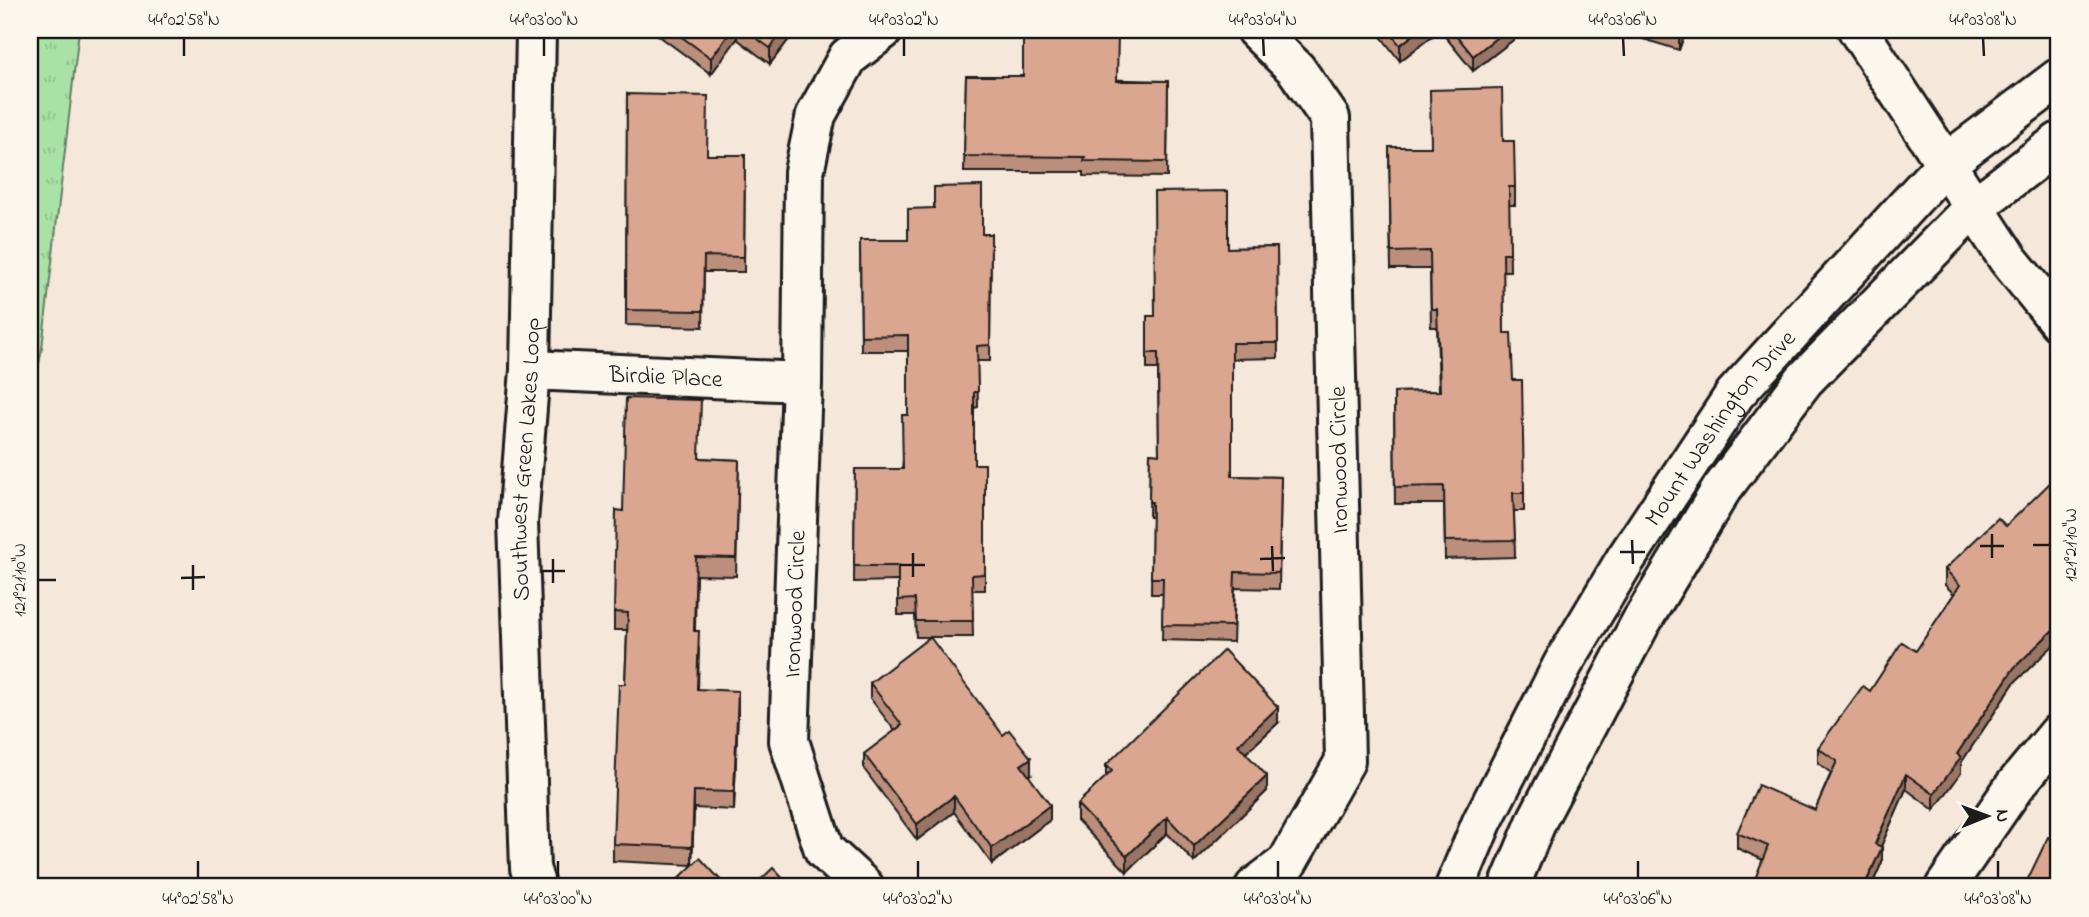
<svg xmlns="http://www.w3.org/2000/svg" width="2089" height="917" viewBox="0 0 2089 917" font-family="'Indie Flower',sans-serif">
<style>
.grass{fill:url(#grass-tufts);stroke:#627f62;stroke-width:2}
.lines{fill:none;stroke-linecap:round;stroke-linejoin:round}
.street-casing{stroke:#1c1c1c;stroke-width:44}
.secondary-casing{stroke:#1c1c1c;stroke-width:44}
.street{stroke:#fbf7ec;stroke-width:38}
.secondary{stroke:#fbf7ec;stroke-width:38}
.wall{fill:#bc8f7c;stroke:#1c1c1c;stroke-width:2}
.shaded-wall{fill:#997465;stroke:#1c1c1c;stroke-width:2}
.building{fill:#dba690;stroke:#1c1c1c;stroke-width:2}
.ticks{fill:none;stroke:#1c1c1c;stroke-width:2.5}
.labels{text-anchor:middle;stroke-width:7;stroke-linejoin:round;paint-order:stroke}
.street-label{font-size:24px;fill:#1c1c1c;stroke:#fbf7ec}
.neatline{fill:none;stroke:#1c1c1c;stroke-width:2.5}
.ticks-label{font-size:18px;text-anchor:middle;fill:#1c1c1c}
</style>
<defs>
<pattern id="grass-tufts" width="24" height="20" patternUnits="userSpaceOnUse" patternTransform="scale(1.75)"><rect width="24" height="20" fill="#a9e2a7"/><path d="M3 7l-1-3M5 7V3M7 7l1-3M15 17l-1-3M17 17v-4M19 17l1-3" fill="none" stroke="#91c18f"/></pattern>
</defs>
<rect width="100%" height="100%" fill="#f5e7da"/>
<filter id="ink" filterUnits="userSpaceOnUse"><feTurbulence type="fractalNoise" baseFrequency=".0143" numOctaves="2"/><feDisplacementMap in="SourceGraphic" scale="14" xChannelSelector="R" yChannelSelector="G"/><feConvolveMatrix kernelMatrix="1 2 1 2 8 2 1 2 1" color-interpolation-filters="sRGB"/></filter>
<g filter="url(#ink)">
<path class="grass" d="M 30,30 L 79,30 L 42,348 L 30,412 Z"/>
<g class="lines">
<g class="street-casing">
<g id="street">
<path d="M 1858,30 L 2008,259 L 2059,322"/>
<path id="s1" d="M 530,370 L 802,382"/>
<path id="s2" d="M 536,887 L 530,868 L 518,522 L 530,370 L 536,30"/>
<path id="s3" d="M 864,887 L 824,850 L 789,741 L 802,382 L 804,172 L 816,115 L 848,57 L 883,30"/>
<path d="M 1255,887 L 1287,863 L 1345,761 L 1330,118 L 1296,69 L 1256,30"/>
<path d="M 1945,887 L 2014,787 L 2059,733"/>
</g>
</g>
<g class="secondary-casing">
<g id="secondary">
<path id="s4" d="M 1455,887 L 1482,822 L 1563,664 L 1625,560 L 1735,394 L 1945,164 L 2059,78"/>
<path d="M 1509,887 L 1538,818 L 1640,624 L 1721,490 L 1804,380 L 1973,208 L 2059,142"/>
</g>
</g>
<use href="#street" class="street"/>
<use href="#secondary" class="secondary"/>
</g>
<g class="wall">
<path d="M 651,30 L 796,30 L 770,64 L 737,39 L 711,74 Z"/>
<path d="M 1376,30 L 1526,30 L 1473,71 L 1440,30 L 1400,61 Z"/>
<path d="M 1614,30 L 1686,30 L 1679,50 Z"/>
<path d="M 966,76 L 1168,81 L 1167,177 L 1084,176 L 1084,172 L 964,172 Z"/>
<path d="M 627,94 L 707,155 L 745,155 L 744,272 L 704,272 L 703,327 L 626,325 Z"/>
<path d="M 1503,141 L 1515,187 L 1515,205 L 1509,205 L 1510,271 L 1503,271 L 1504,333 L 1513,380 L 1524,493 L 1524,511 L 1514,511 L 1515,557 L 1445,559 L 1444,504 L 1395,504 L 1394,392 L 1439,391 L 1437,327 L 1431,327 L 1430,269 L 1391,269 L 1389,147 L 1430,147 Z"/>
<path d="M 982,234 L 991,234 L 990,361 L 977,361 L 978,407 L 974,408 L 974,464 L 985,464 L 985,590 L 972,590 L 973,637 L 916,637 L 915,615 L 898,615 L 898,581 L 854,582 L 855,469 L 902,469 L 908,415 L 908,351 L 861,351 L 860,240 L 908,240 Z"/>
<path d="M 1277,247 L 1278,358 L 1232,359 L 1232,476 L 1281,477 L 1279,589 L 1235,588 L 1233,642 L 1162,640 L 1163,594 L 1151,594 L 1152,517 L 1149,517 L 1150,453 L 1159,454 L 1158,369 L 1147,369 L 1147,316 L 1155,316 L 1228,248 Z"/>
<path d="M 699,458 L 739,460 L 736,576 L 696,575 L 695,631 L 699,649 L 698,689 L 738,708 L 734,810 L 694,808 L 692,865 L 613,861 L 613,844 L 625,684 L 627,630 L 614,630 L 614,612 Z"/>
<path d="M 2006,526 L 2014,683 L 1961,763 L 1961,773 L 1934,810 L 1906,789 L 1881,846 L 1882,862 L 1871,887 L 1752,887 L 1763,860 L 1737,848 L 1737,833 L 1815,810 L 1831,773 L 1818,763 L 1818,748 L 1870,691 L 1916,651 L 1954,594 L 1945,585 L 1945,569 Z"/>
<path d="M 870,683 L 1031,774 L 1028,775 L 1050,820 L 992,864 L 954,812 L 917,840 L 864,769 L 864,754 L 895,731 L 870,698 Z"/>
<path d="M 1278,723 L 1246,753 L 1267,791 L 1194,862 L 1167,833 L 1127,872 L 1077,820 L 1077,804 L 1106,777 L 1106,765 Z"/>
</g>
<g class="shaded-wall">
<path d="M 732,30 L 737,30 L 737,39 L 711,74 L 711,58 Z"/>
<path d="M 784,30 L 796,30 L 770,64 L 770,48 Z"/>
<path d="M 1420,30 L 1440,30 L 1400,61 L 1400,45 Z"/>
<path d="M 1506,30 L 1526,30 L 1473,71 L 1473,56 Z"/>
<path d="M 1681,30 L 1686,30 L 1679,50 L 1679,35 Z"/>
<path d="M 2059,624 L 2059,640 L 2014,683 L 1961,763 L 1961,773 L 1934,810 L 1934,794 L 1957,754 L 2014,668 Z"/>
<path d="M 738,691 L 738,708 L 734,810 L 734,792 Z"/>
<path d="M 1278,707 L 1278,723 L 1238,760 L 1238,745 Z"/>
<path d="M 1031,758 L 1031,774 L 1021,781 L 1021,765 Z"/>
<path d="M 1906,774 L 1906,789 L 1875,860 L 1875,844 Z"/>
<path d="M 1267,776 L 1267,791 L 1194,862 L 1194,846 Z"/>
<path d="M 694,791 L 694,808 L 692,865 L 692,847 Z"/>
<path d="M 954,796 L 954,812 L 917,840 L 917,824 Z"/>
<path d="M 1050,805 L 1050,820 L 992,864 L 992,848 Z"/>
<path d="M 1167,817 L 1167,833 L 1127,872 L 1127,856 Z"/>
<path d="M 1882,847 L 1882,862 L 1871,887 L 1864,887 Z"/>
</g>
<g class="building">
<path d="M 672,30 L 732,30 L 711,58 Z"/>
<path d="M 745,30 L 784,30 L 770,48 Z"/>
<path d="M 1388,30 L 1420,30 L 1400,45 Z"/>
<path d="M 1452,30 L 1506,30 L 1473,56 Z"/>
<path d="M 1663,30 L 1681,30 L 1679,35 Z"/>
<path d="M 1023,32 L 1118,33 L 1117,81 L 1168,81 L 1167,162 L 1084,161 L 1085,157 L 964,156 L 966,76 L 1023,76 Z"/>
<path d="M 1502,88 L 1503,141 L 1514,141 L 1515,187 L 1509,187 L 1510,253 L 1503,253 L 1504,333 L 1511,333 L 1513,380 L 1522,380 L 1524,493 L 1513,493 L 1515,540 L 1445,541 L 1444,486 L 1395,487 L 1394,392 L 1440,391 L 1437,309 L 1431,309 L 1430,251 L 1391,252 L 1389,147 L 1431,147 L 1430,90 Z"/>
<path d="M 627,94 L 708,96 L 707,155 L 745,155 L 744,257 L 704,256 L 703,311 L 626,310 Z"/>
<path d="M 982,186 L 982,234 L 991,234 L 990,345 L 977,346 L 978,392 L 974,392 L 974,464 L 985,464 L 985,574 L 972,575 L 973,621 L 916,621 L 915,599 L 898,600 L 898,566 L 854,566 L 855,469 L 903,469 L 902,415 L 908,415 L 908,335 L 861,336 L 860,240 L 908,240 L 908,209 L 934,208 L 934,187 Z"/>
<path d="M 1228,191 L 1228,248 L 1277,247 L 1278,343 L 1232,343 L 1232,476 L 1281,477 L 1279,573 L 1235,572 L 1233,626 L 1162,625 L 1163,578 L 1151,578 L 1152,502 L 1149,502 L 1150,453 L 1159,454 L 1158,353 L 1147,353 L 1147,316 L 1155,316 L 1154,192 Z"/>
<path d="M 626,398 L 701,400 L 699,458 L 739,460 L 736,558 L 696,557 L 694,631 L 699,631 L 697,689 L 738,691 L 734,792 L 694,791 L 692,847 L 613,844 L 619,684 L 625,684 L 628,613 L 614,612 L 616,510 L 623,511 Z"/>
<path d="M 2059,474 L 2059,624 L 2014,668 L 1957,754 L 1961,757 L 1934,794 L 1906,774 L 1875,844 L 1882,847 L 1864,887 L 1859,886 L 1858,887 L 1752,887 L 1768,846 L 1737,833 L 1758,785 L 1815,810 L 1837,761 L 1818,748 L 1863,686 L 1870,691 L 1902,642 L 1916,651 L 1960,585 L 1945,569 L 1998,518 L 2006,526 Z"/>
<path d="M 930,637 L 1003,735 L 1009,730 L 1031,758 L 1021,765 L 1050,805 L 992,848 L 954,796 L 917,824 L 864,754 L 902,725 L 870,683 Z"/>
<path d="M 1224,650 L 1278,707 L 1238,745 L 1267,776 L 1194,846 L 1167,817 L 1127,856 L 1077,804 L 1112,771 L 1106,765 Z"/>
<path d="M 2048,837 L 2059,842 L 2059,887 L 2024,887 Z"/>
<path d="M 700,858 L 727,887 L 670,887 Z"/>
<path d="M 773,868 L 791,887 L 753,887 Z"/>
</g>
</g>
<path class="ticks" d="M 184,38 L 184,56M 544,38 L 544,56M 904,38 L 904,56M 1263,38 L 1264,56M 1623,38 L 1624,56M 1983,38 L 1984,56M 1992,534 L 1992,558M 1632,540 L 1633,564M 2033,545 L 2050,545M 1272,546 L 1273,571M 1980,546 L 2004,546M 1620,552 L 1645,552M 913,553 L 913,577M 553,559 L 553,583M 1260,559 L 1285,558M 193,565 L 193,590M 900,565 L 925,565M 541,571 L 565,571M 181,578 L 205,577M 38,580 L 56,580M 198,861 L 198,878M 558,861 L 558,878M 918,861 L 918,878M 1278,861 L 1278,878M 1638,861 L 1638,878M 1998,861 L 1998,878"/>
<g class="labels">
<g class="street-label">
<text dy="8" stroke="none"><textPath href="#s1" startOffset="136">Birdie Place</textPath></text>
<text dy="8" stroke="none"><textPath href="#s4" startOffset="532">Mount Washington Drive</textPath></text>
<text dy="8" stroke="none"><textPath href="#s2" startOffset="429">Southwest Green Lakes Loop</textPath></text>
<text transform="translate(1338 460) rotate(-91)" y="8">Ironwood Circle</text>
<text dy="8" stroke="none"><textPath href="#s3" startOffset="306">Ironwood Circle</textPath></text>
</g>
</g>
<rect width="2089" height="917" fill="none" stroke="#fbf7ec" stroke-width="77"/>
<g transform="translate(1987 816) rotate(89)" stroke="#fbf7ec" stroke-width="5" paint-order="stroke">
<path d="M0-5L12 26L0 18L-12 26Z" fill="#1c1c1c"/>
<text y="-10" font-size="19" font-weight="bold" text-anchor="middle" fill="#1c1c1c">N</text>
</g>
<rect x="38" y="38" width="2012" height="840" class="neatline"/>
<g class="ticks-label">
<text x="184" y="25">44°02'58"N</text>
<text x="544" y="25">44°03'00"N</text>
<text x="904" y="25">44°03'02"N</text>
<text x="1263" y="25">44°03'04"N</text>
<text x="1623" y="25">44°03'06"N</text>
<text x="1983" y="25">44°03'08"N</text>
<text transform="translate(2070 545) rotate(-90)" y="6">121°21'10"W</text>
<text transform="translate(19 580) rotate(-90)" y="6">121°21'10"W</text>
<text x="198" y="904">44°02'58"N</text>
<text x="558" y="904">44°03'00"N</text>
<text x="918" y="904">44°03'02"N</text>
<text x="1278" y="904">44°03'04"N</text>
<text x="1638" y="904">44°03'06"N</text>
<text x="1998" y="904">44°03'08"N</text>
</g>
</svg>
